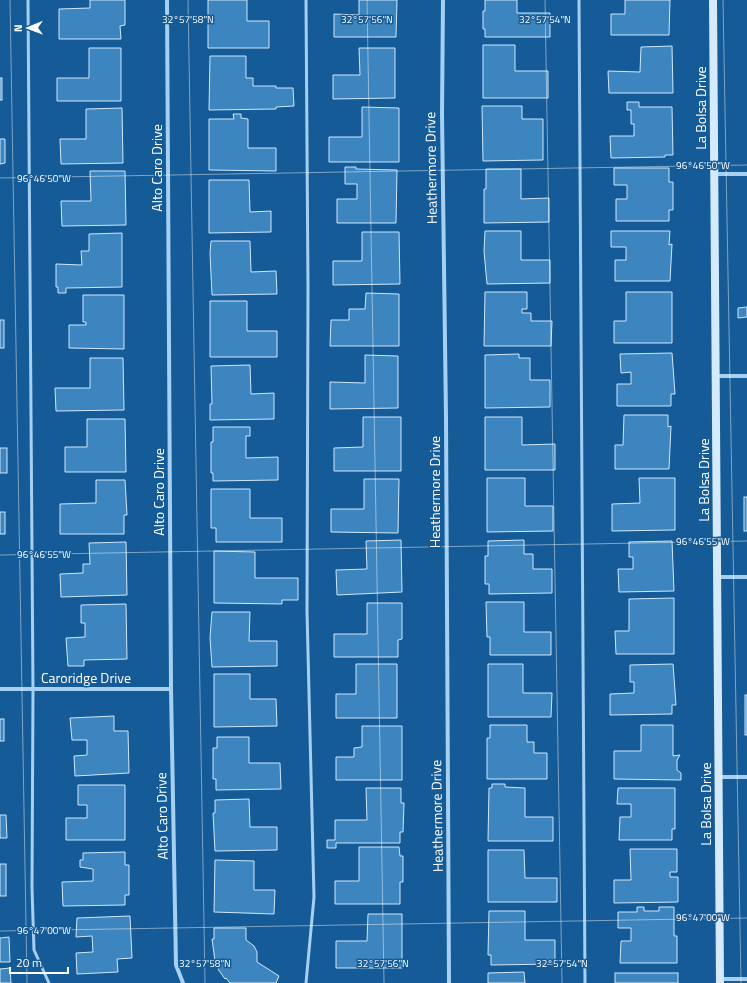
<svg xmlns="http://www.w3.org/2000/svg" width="747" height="983" viewBox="0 0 747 983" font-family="'Titillium Web',sans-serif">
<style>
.building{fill:#3d85be;stroke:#cee8fc}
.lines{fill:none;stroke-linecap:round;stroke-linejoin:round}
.lane{stroke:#a6d0f2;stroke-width:3}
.street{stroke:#a6d0f2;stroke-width:4}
.secondary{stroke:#d5eafc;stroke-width:8}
.ticks{fill:none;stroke:#fff;stroke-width:1;stroke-opacity:0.45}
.labels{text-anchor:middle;stroke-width:3;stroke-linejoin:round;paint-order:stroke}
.street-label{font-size:14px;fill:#fff;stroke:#155b97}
.ticks-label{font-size:10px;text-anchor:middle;fill:#fff;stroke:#155b97;stroke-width:3;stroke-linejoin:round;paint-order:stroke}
</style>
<rect width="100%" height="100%" fill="#155b97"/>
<g class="building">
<path d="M 90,0 L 125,0 L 125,25 L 120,26 L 121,39 L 59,39 L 59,9 L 90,8 Z"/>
<path d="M 208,0 L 247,0 L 247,21 L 269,21 L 269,48 L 208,48 Z"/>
<path d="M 359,0 L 397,0 L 396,37 L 334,37 L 334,14 L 359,15 Z"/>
<path d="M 485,0 L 517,0 L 517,13 L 550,13 L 550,37 L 485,37 L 485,29 L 483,29 L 483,11 L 485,11 Z"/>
<path d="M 625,0 L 670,0 L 669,35 L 611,35 L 611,14 L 625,14 Z"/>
<path d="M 483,45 L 515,45 L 515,71 L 548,71 L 548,98 L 483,98 Z"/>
<path d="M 672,46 L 673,93 L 609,93 L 608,71 L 640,72 L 641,47 Z"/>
<path d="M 89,48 L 121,48 L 121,101 L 57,101 L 57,78 L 89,78 Z"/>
<path d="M 359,48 L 395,48 L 395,98 L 333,99 L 333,75 L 360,75 Z"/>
<path d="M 210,56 L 246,56 L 246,78 L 253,78 L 253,86 L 276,86 L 276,88 L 293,88 L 294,106 L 276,107 L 276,109 L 209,110 Z"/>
<rect x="0" y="78" width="2" height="22"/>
<path d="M 627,102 L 639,102 L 639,107 L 672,107 L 673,155 L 665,155 L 665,157 L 611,158 L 610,136 L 634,136 L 634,124 L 631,124 L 631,110 L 627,110 Z"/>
<path d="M 482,106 L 522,106 L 522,119 L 543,119 L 543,160 L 483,161 Z"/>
<path d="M 362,107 L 399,108 L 399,162 L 329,162 L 329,137 L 362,137 Z"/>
<path d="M 122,108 L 123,163 L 61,164 L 60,139 L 86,139 L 86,109 Z"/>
<path d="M 233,114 L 241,114 L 241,118 L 248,119 L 248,148 L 276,148 L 276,171 L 209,170 L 209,119 L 234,119 Z"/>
<path d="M 0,139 L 5,139 L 5,163 L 0,164 Z"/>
<path d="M 345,167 L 356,167 L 356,169 L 397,170 L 396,223 L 337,223 L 337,199 L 357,199 L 357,184 L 345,184 Z"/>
<path d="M 614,168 L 669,168 L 669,182 L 673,182 L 673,210 L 669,210 L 669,221 L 616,221 L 616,199 L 627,199 L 627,185 L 614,185 Z"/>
<path d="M 486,169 L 521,169 L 521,199 L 549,198 L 549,222 L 484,223 L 484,189 L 486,189 Z"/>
<path d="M 90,171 L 125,171 L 126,225 L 62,226 L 61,201 L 91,201 Z"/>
<path d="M 209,180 L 249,180 L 250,212 L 271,211 L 271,232 L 209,233 Z"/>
<path d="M 485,231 L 521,231 L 521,260 L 550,260 L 550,283 L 487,284 L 484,251 Z"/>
<path d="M 611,231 L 670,231 L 669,245 L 672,244 L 670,281 L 615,281 L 615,260 L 626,260 L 626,247 L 611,247 Z"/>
<path d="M 362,232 L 399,232 L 400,284 L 333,285 L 333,261 L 362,261 Z"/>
<path d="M 122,233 L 122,287 L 66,288 L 66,293 L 58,293 L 58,287 L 56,287 L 56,264 L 82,265 L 81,251 L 89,251 L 89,234 Z"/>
<path d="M 211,241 L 250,241 L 251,272 L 276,271 L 277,294 L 212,295 L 210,253 Z"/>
<path d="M 485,292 L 527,292 L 527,309 L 522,309 L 522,313 L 531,313 L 531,321 L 552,321 L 551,346 L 484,346 Z"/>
<path d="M 626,292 L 672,292 L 672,343 L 614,343 L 614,321 L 626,321 Z"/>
<path d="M 366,293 L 399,294 L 399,346 L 330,346 L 331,320 L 349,320 L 349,309 L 365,309 Z"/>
<path d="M 83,295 L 124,295 L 124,349 L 69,348 L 69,325 L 86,325 L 86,322 L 83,322 Z"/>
<path d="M 210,301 L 247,301 L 247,331 L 277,331 L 277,357 L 210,357 Z"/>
<path d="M 747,307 L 747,317 L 738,318 L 738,308 Z"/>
<rect x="0" y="320" width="4" height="28"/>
<path d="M 672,353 L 675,394 L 671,394 L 671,406 L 617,406 L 617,384 L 631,384 L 631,372 L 621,373 L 620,354 Z"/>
<path d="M 519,354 L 519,358 L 530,358 L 530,380 L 550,380 L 550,407 L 485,408 L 485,355 Z"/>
<path d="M 365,355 L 398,356 L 398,408 L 330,409 L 330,382 L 365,383 Z"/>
<path d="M 90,358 L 123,358 L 124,410 L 56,411 L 55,388 L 90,388 Z"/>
<path d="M 250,365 L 251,394 L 274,393 L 274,419 L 210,420 L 210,404 L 212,404 L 211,366 Z"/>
<path d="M 624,415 L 668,415 L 668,427 L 671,426 L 669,469 L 615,469 L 615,445 L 623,445 Z"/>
<path d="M 363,417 L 401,417 L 401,471 L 334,471 L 334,448 L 363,447 Z"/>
<path d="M 485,417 L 522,417 L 522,445 L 555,444 L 555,470 L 485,470 Z"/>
<path d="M 87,419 L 125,419 L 126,472 L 65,472 L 65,447 L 87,447 Z"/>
<path d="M 213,427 L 250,427 L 250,436 L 246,436 L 246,458 L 278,457 L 278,480 L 213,481 L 213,473 L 211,473 L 211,442 L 213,442 Z"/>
<rect x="0" y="448" width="7" height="25"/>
<path d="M 487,478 L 525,478 L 525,506 L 553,506 L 553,531 L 487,532 Z"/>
<path d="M 639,478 L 675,478 L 675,530 L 612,531 L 612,504 L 640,503 Z"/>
<path d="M 364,479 L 399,479 L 398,533 L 331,532 L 331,509 L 364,509 Z"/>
<path d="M 96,480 L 125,480 L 127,515 L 124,515 L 124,534 L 60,534 L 60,504 L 96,503 Z"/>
<path d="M 211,489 L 250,489 L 250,518 L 282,518 L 282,542 L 216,542 L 216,528 L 211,528 Z"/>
<rect x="744" y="497" width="3" height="34"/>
<rect x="0" y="512" width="5" height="22"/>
<path d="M 401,540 L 402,592 L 337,595 L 336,570 L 367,569 L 366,541 Z"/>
<path d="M 524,540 L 524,554 L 533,554 L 533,569 L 552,569 L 552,593 L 489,594 L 489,584 L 485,584 L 485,556 L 488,556 L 488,541 Z"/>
<path d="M 672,541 L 674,591 L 619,592 L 618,569 L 633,569 L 633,557 L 629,557 L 629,542 Z"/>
<path d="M 126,542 L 127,595 L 61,597 L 60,574 L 83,573 L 83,564 L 90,564 L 89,543 Z"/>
<path d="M 214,551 L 255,552 L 255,578 L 298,578 L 298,600 L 282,600 L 282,604 L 214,603 Z"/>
<path d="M 674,598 L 674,654 L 616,654 L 615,631 L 629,631 L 629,599 Z"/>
<path d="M 486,602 L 524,602 L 524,632 L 551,632 L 551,655 L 490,655 L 490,637 L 487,637 Z"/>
<path d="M 367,603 L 402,603 L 402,639 L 398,640 L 398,657 L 334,657 L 334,634 L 367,634 Z"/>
<path d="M 126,604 L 127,659 L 84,660 L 84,666 L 68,666 L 66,638 L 85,637 L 85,623 L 81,623 L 81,605 Z"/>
<path d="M 212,612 L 250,612 L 249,641 L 277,641 L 277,666 L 212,667 L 210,638 Z"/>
<path d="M 356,664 L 397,664 L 397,718 L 336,718 L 336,694 L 356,694 Z"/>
<path d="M 488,664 L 523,664 L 523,693 L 552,693 L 551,717 L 488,717 Z"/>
<path d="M 673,664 L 676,705 L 672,705 L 672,714 L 610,715 L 610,694 L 634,693 L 634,682 L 630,682 L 630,665 Z"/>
<path d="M 214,674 L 250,674 L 250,699 L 276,699 L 277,726 L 214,727 Z"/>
<rect x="745" y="695" width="2" height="40"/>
<path d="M 114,716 L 114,731 L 128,731 L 129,773 L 75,776 L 74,756 L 87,755 L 87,740 L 72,740 L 70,718 Z"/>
<rect x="0" y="719" width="4" height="22"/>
<path d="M 490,725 L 527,725 L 527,742 L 534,742 L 534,753 L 547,753 L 547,779 L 487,779 L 487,738 L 490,738 Z"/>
<path d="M 641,725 L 673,725 L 673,756 L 680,755 L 677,760 L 677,770 L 681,773 L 681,780 L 614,779 L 614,751 L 641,751 Z"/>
<path d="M 362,726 L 402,726 L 402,780 L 336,780 L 336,757 L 354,757 L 354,748 L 362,747 Z"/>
<path d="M 217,737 L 249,737 L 249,763 L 280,763 L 281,789 L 216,790 L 216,779 L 213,779 L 213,748 L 217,748 Z"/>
<path d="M 492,784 L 505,784 L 505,787 L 525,788 L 525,817 L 553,817 L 553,841 L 488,841 L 489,788 L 492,788 Z"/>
<path d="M 78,785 L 125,785 L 125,840 L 66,840 L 66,818 L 87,818 L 87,805 L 78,805 Z"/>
<path d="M 366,788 L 401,788 L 401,803 L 404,803 L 403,832 L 400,832 L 400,843 L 336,843 L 336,848 L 327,848 L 327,840 L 335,840 L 335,820 L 367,820 Z"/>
<path d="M 618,788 L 675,788 L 675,829 L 672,829 L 672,840 L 619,840 L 620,817 L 631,817 L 631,804 L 617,804 Z"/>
<path d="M 249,799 L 250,827 L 277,827 L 277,850 L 215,851 L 213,813 L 215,813 L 215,800 Z"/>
<path d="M 0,815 L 6,815 L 7,838 L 0,838 Z"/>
<path d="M 359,847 L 399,847 L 400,856 L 403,856 L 403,882 L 400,882 L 400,904 L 335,904 L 335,881 L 359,881 Z"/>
<path d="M 630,849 L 677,849 L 677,872 L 670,872 L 670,877 L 678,877 L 678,902 L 614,903 L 614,880 L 631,880 Z"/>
<path d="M 488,850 L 524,850 L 525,878 L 557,878 L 557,902 L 488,902 Z"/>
<path d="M 125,852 L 125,865 L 129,865 L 129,895 L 125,895 L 125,905 L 63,906 L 62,882 L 93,881 L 93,869 L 80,867 L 80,860 L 83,860 L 83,853 Z"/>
<path d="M 215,860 L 254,861 L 254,890 L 275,890 L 274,914 L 214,912 Z"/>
<rect x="0" y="864" width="6" height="32"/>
<path d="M 637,907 L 644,907 L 644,911 L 659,911 L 659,907 L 674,907 L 674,936 L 677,936 L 677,963 L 620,963 L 621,941 L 631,941 L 631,928 L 618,928 L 618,912 L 637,912 Z"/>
<path d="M 489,911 L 525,911 L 525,940 L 555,940 L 555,964 L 491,965 L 491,955 L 488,955 Z"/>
<path d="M 368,914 L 402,914 L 402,968 L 336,968 L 336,941 L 367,941 Z"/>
<path d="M 130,916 L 132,958 L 117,959 L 118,972 L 77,974 L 76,953 L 93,952 L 92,936 L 76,937 L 77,918 Z"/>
<path d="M 214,928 L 246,928 L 246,940 L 254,946 L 257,952 L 257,962 L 279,976 L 276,983 L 230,983 L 226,978 L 225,979 L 218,969 L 220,967 L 215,961 L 212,939 L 214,939 Z"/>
<path d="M 9,937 L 10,962 L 0,962 L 0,938 Z"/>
<path d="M 10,968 L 11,983 L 0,983 L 0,969 Z"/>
<path d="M 524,972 L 525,983 L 488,983 L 488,973 Z"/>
<rect x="615" y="973" width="63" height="10"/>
</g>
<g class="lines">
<g class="lane">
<path d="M 28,0 L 33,690 L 32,888 L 34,950 L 49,983"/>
<path d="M 306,0 L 308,288 L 307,611 L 314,897 L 306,983"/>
<path d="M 579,0 L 585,983"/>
</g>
<g class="street">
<path d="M 167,0 L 171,689 L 176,965 L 183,983"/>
<path d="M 443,0 L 442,114 L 446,417 L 449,983"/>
<path d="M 714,174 L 747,174"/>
<path d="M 716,376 L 747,376"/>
<path d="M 717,577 L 747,577"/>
<path d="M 0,689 L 171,689"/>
<path d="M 719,777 L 747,777"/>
<path d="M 720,979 L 747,979"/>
</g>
<path class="secondary" d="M 713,0 L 720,983"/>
</g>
<path class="ticks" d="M 10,0 L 27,983M 188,0 L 205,983M 367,0 L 384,983M 545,0 L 562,983M 723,0 L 741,983M 0,178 L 747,165M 0,555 L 747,541M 0,931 L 747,918"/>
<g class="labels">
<g class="street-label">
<text transform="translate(701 108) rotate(-90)" y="5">La Bolsa Drive</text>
<text transform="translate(157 168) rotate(-90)" y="5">Alto Caro Drive</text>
<text transform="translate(431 168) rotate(-91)" y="5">Heathermore Drive</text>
<text transform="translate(704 480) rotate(-90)" y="5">La Bolsa Drive</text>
<text transform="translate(159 492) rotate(-90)" y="5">Alto Caro Drive</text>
<text transform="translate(435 492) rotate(-90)" y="5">Heathermore Drive</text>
<text x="86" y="683">Caroridge Drive</text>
<text transform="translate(706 804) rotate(-90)" y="5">La Bolsa Drive</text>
<text transform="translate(162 816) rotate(-91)" y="5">Alto Caro Drive</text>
<text transform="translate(437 816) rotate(-91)" y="5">Heathermore Drive</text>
</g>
</g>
<g class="ticks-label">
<text x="188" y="23">32°57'58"N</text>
<text x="367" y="23">32°57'56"N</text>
<text x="545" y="23">32°57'54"N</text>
<text x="703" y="169">96°46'50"W</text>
<text x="44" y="182">96°46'50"W</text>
<text x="703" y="545">96°46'55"W</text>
<text x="44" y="558">96°46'55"W</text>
<text x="703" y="921">96°47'00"W</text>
<text x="44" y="934">96°47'00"W</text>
<text x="205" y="967">32°57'58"N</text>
<text x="383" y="967">32°57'56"N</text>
<text x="562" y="967">32°57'54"N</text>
</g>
<g transform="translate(28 28) rotate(269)" stroke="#155b97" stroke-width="3" paint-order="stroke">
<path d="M0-3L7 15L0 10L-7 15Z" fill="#ffffff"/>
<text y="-6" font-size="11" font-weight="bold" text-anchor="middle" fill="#ffffff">N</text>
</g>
<path d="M10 967v6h58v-6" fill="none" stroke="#ffffff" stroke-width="2"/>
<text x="16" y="967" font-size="12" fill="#ffffff" stroke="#155b97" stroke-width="3" paint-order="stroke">20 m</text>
</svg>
